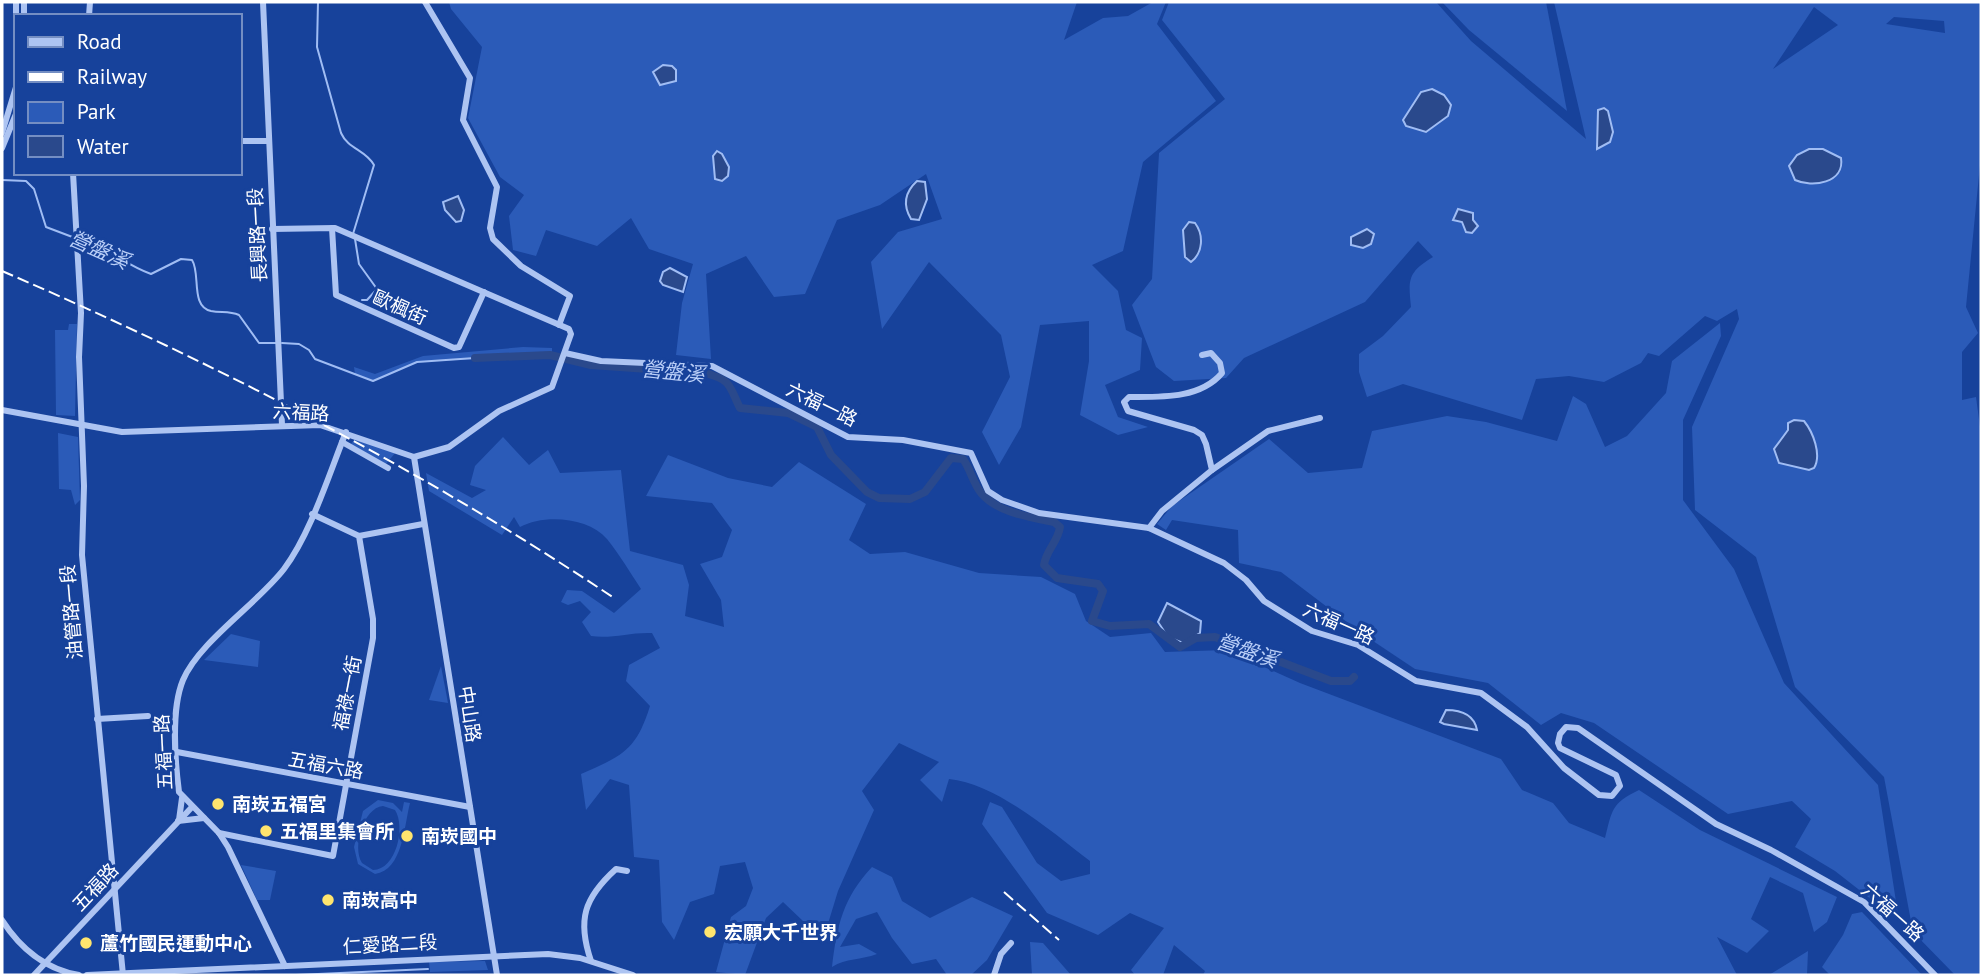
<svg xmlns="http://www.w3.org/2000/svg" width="1983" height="977" viewBox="0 0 1983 977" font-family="'PT Sans','Noto Sans TC',sans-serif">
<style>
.green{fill:#2b5bb8;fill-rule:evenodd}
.water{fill:#2a498c;stroke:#a0bdf4;stroke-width:2}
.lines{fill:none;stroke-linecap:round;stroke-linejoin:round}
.stream{stroke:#a0bdf4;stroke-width:2}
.river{stroke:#2a498c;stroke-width:8}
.minor{stroke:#adc4f2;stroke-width:6}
.rail{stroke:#fff;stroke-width:2;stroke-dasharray:12 5;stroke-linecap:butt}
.poi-dot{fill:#ffe56e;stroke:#17429b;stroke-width:2.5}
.labels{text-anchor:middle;stroke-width:6;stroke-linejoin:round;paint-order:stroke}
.street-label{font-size:19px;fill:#fff;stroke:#17429b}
.poi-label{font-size:19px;font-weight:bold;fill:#fff;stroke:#17429b;text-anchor:start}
.water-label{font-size:21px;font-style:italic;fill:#bacff8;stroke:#17429b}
</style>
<rect width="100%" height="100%" fill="#17429b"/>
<g class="green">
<path d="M 449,2 L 1077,2 L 1064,40 L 1103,18 L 1128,16 L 1153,2 L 1166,2 L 1157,24 L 1216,101 L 1143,162 L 1123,251 L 1092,265 L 1118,291 L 1126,330 L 1142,338 L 1140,370 L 1105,385 L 1118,417 L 1148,427 L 1118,435 L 1080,415 L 1089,361 L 1089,321 L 1040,325 L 1021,427 L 999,465 L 982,432 L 1010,377 L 1001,335 L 929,262 L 882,329 L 871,262 L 898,232 L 942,219 L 926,174 L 880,205 L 837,220 L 805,294 L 774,297 L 746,256 L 706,274 L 711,359 L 676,355 L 682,303 L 693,264 L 649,249 L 631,218 L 597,246 L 546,230 L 536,256 L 513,250 L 509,216 L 524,195 L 500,177 L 468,118 L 482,47 L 451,9 Z"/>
<path d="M 1169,2 L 1436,2 L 1471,41 L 1586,139 L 1554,2 L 1981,2 L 1981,155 L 1966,307 L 1978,333 L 1962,352 L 1962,400 L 1976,397 L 1981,434 L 1981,975 L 1955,975 L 1913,932 L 1884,777 L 1795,687 L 1756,557 L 1695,510 L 1692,427 L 1739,319 L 1737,309 L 1717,321 L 1705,316 L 1659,356 L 1648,353 L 1641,363 L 1604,382 L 1569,376 L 1536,379 L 1522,420 L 1403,384 L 1367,397 L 1359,372 L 1359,354 L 1383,336 L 1411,307 C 1408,279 1408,272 1433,257 L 1418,241 L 1365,302 L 1244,358 L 1226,378 L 1174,381 L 1156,367 L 1132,305 L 1152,279 L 1159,153 L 1225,99 L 1162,20 ZM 1814,7 L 1838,25 L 1773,69 ZM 1894,17 L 1944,21 L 1945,33 L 1886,24 Z"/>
<path d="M 1442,2 L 1546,2 L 1567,111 L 1469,30 Z"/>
<path d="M 1720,323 L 1721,336 L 1683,420 L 1683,500 L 1734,569 L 1784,683 L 1878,785 L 1899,921 L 1835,871 L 1795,847 L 1811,819 L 1792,801 L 1728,814 L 1594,723 L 1561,713 L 1541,725 L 1488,683 L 1415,669 L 1364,635 L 1281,572 L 1239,563 L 1238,530 L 1172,520 L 1166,530 L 1157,524 L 1172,506 L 1269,439 L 1308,473 L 1362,468 L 1372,431 L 1447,416 L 1486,422 L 1557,441 L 1573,396 L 1586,404 L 1605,447 L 1627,436 L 1666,393 L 1672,361 Z"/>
<path d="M 69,324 L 77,324 L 75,416 L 56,415 L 55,330 L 68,330 Z"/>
<path d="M 523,347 L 552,348 L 552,355 L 416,362 L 373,381 L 355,374 L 354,367 L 375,374 L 423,356 Z"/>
<path d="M 58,433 L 78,437 L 80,500 L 75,505 L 71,490 L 59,489 Z"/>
<path d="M 356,437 L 396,452 L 386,464 L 351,444 Z"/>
<path d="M 503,437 L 529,465 L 548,450 L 560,473 L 621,470 L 630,551 L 683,565 L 689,585 L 685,616 L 724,627 L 721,600 L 700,564 L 722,557 L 732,530 L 712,503 L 646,496 L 668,455 L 728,478 L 772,487 L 799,462 L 866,504 L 849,540 L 870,554 L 905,552 L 979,573 L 1041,577 L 1075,594 L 1086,621 L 1110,637 L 1151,633 L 1165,652 L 1226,650 L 1300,683 L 1501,759 L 1522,790 L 1553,803 L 1569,823 L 1605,838 C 1612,811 1611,803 1639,790 L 1700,830 L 1837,897 L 1827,922 L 1814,932 L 1803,893 L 1770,877 L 1751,919 L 1769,931 L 1747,953 L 1717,937 L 1737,975 L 1203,975 L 1205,971 L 1174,945 L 1163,975 L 1135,975 L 1131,970 L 1164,928 L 1130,913 L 1098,935 L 1047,913 L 982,824 L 990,802 L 1002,807 L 1037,863 L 1061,881 L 1090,874 L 1090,861 C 1053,833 996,783 949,779 L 942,802 L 920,780 L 939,762 L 899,743 L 862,791 L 874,810 L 838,891 L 823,940 L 783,902 L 766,918 L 745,975 L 716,972 L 731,917 L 746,906 L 753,888 L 745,862 L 720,866 L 714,894 L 690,902 L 674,940 L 662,922 L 659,860 L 634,857 L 629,785 L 610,779 L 586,810 L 581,774 C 622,756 636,751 650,706 L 626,681 L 629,665 L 660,648 L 652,633 C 630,632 612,639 591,636 L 582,622 L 591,612 L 580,601 L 568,605 L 561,602 L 567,590 L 582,591 L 614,613 L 641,589 C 630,572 619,554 607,539 C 588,517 544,514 520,527 L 514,517 L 502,535 L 429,491 L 426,473 L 472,498 L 486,490 L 470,485 L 475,466 Z"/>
<path d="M 231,634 L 260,641 L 258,667 L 204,660 Z"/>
<path d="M 441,666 L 448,703 L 429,700 Z"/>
<path d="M 378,800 L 393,803 L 402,812 L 404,802 L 410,803 C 404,826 403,870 375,874 L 358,864 L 354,847 L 363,811 ZM 383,806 L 395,810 C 406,827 396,870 373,870 L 362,863 C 352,847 363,808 383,806 Z"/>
<path d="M 241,865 L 276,871 L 270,900 L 257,900 Z"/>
<path d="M 872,867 L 892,877 L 902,901 L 930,918 L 972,897 L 1013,916 L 987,960 L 971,975 L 947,975 L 936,959 L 912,964 L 892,938 L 877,912 L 856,919 L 840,947 L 859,944 L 877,954 C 861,960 846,958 832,967 C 837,925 843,898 872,867 Z"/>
<path d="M 1862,912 L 1922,975 L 1830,975 L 1822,967 L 1843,935 L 1852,914 Z"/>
<path d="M 1030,942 L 1043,943 L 1071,975 L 1032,975 Z"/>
<path d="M 1808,951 L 1807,975 L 1769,975 Z"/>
<path d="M 485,961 L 488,970 L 430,972 L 429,962 Z"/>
</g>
<g class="water">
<path d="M 663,65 L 672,66 L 676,70 L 676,81 L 660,85 L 653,72 Z"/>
<path d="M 1432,89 L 1444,95 L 1451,105 L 1448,116 L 1426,132 L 1406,126 L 1403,120 L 1421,92 Z"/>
<path d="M 1604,108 L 1608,111 L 1613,132 L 1610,142 L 1597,149 L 1598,110 Z"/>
<path d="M 1809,149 L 1823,149 L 1841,158 C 1845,183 1812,188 1795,180 L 1789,166 L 1797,155 Z"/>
<path d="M 717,151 L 722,154 L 729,167 L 728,176 L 722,181 L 715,179 L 713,156 Z"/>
<path d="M 917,181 L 925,182 L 927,199 L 919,220 L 911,219 C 902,204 905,192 917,181 Z"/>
<path d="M 458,196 L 464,210 L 461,221 L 456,222 L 445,210 L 443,202 Z"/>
<path d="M 1458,209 L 1473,213 L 1473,220 L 1478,226 L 1472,233 L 1466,232 L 1462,222 L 1453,220 Z"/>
<path d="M 1189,222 L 1195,223 C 1204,235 1203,253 1191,262 L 1185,257 L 1183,230 Z"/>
<path d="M 1367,229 L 1374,234 L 1371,244 L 1363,248 L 1351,245 L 1351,237 Z"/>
<path d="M 670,268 L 687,277 L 683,292 L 663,285 L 660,281 L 663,272 Z"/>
<path d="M 1794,420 L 1804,421 C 1813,432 1822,455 1814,468 L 1809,470 L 1779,463 L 1774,449 L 1788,430 L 1788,423 Z"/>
<path d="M 1167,603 L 1201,621 L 1200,633 L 1183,643 L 1168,637 L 1158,622 Z"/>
<path d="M 1446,710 C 1460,710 1474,714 1477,730 L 1444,724 L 1440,722 Z"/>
</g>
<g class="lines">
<g class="stream">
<path d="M 318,2 L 317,47 L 341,133 C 348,149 366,150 374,165 L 353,234"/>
<path d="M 2,180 L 26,181 L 34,189 L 46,227 L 75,238"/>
<path d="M 355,239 L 359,264 L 377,289 L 367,300 L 362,300"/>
<path d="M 81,240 C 110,249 124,264 151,274 L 181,259 L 192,260 C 201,274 190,306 211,311 C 221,313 229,311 239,315 L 259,343 L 276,343"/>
<path d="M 282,343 L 299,344 L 309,350 L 315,359 L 373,381 L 417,362 L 475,358"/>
<path d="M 296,975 L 428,969"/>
</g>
<path class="river" d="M 475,358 L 550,355 L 591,365 L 705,373 C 732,380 729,386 740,408 L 788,413 L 817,427 L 831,455 L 867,492 L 879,498 L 910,499 L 925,492 L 951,458 L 963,459 C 971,470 973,484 982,494 C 999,513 1030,517 1054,522 L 1060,527 C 1058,542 1046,550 1044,565 L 1057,578 L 1098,584 L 1103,591 L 1092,621 L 1110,626 L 1149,624 L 1180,647 L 1196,638 L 1215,637 L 1331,681 L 1350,681 L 1354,677"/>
<g class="minor">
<path d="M 16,2 L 16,16"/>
<path d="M 24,2 L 24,16"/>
<path d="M 263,2 L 282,425"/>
<path d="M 425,2 L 470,78 L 463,120 L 497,187 L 490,228 L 493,239 L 521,266 L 570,296 L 559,325"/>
<path d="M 89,16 L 90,2"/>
<path d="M 2,133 L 16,87"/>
<path d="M 240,141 L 268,141"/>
<path d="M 2,148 L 16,114"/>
<path d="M 73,173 L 81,313 L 79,357 L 84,486 L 82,555 L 123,975"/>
<path d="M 332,228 L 336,295 L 454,348 L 459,347 L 484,292"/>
<path d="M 565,353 L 601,361 L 712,366 L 848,437 L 903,440 L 971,453 L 988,491 L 1002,500 L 1039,513 L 1149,528 L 1224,563 L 1246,580 L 1264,601 L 1312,631 L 1358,645 L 1416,681 L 1481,693 L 1527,727 L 1564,768 L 1599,795 L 1612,796 L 1620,786 L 1616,775 L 1560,748 L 1558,743 L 1560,734 L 1566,727 L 1578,728 L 1716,824 L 1771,850 L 1864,902 L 1935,975"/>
<path d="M 2,410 L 122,432 L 320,425 L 414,457 L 449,447 L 499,411 L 552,387 L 571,334 L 569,329 L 335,228 L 272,229"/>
<path d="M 342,442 L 388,468"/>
<path d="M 414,457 L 497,975"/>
<path d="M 1212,470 L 1268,431 L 1320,418"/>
<path d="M 1149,528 L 1162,511 L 1212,470 L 1206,444 L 1202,435 L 1194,430 L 1128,411 L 1124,402 L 1129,397 C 1161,397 1200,399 1222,373 L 1220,363 L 1211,353 L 1202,355"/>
<path d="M 359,536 L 423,524"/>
<path d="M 97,719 L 148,716"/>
<path d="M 177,752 L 470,807"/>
<path d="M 179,820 L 182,798"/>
<path d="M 178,821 L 204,818"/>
<path d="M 219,833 L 333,856 L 373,638 L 373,619 L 359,536 L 312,514"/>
<path d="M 2,920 C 20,948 45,969 79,975"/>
<path d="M 591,961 C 577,920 584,898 616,869 L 627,871"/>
<path d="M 285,966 L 228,847 L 219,833 L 179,792 C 175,761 171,709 183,680 C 199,642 257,604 284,569 C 311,533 329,474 346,432"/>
<path d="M 34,975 L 192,807"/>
<path d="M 87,975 L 548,954 L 580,958 L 633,975"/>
<path d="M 994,975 L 1001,954 L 1011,943"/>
</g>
<g class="rail">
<path d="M 2,271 C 215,363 421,469 614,598"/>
<path d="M 1004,892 L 1059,940"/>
</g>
</g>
<g class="poi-dot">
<circle cx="218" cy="804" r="7"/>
<circle cx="266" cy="831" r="7"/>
<circle cx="407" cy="836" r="7"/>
<circle cx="328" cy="900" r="7"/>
<circle cx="710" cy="932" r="7"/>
<circle cx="86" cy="943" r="7"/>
</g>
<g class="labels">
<g class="street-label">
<text transform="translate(257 235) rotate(-93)" y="7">長興路一段</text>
<text transform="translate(400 307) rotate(24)" y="7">歐楓街</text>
<text transform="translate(822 404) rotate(26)" y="7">六福一路</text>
<text transform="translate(301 412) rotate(3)" y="7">六福路</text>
<text transform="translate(71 612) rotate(-95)" y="7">油管路一段</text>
<text transform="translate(1339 623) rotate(24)" y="7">六福一路</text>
<text transform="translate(347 693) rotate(-79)" y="7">福祿一街</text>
<text transform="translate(470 714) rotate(81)" y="7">中山路</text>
<text transform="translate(163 752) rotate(-93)" y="7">五福一路</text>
<text transform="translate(326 765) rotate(10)" y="7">五福六路</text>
<text transform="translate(95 887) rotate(-47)" y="7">五福路</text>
<text transform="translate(1893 912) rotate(42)" y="7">六福一路</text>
<text transform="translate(390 944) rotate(-3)" y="7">仁愛路二段</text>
</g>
<g class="poi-label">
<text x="232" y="811">南崁五福宮</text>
<text x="280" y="838">五福里集會所</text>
<text x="421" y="843">南崁國中</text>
<text x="342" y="907">南崁高中</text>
<text x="724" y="939">宏願大千世界</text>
<text x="100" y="950">蘆竹國民運動中心</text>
</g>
<g class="water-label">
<text transform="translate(99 250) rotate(24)" y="7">營盤溪</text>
<text transform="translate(673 372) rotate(6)" y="7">營盤溪</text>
<text transform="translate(1247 651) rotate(19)" y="7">營盤溪</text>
</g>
</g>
<rect width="1983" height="977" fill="none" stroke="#ffffff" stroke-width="7"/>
<rect x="14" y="14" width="228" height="161" fill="#17429b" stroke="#748ec3" stroke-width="2"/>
<rect x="28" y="37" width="35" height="10" fill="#adc4f2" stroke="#748ec3" stroke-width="2"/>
<text x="77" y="49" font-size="21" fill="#ffffff">Road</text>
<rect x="28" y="72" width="35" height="10" fill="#ffffff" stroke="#748ec3" stroke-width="2"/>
<text x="77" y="84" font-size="21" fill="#ffffff">Railway</text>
<rect x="28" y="102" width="35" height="21" fill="#2b5bb8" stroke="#748ec3" stroke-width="2"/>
<text x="77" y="119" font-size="21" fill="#ffffff">Park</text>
<rect x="28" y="136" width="35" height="21" fill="#2a498c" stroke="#748ec3" stroke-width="2"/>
<text x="77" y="154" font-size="21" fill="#ffffff">Water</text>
</svg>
